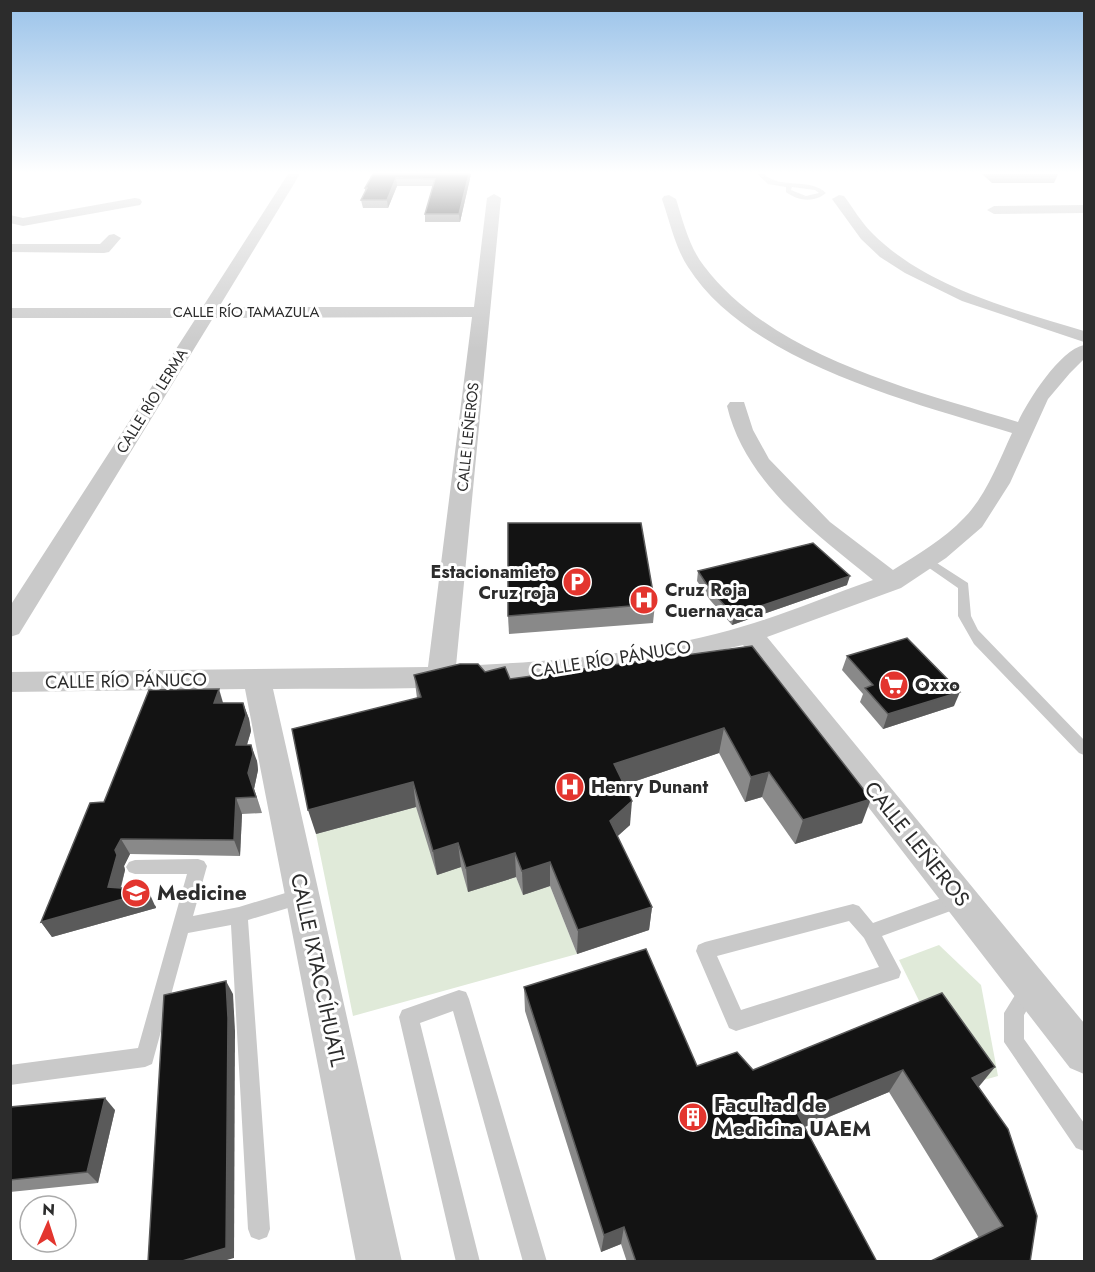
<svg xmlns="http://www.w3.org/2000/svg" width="1095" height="1272" viewBox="0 0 1095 1272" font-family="Jost,sans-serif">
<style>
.green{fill:#e0ead9}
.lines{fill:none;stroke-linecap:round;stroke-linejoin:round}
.service{fill:#c9c9c9;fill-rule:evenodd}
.minor{fill:#c9c9c9;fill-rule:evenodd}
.wall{fill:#898989}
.shaded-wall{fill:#5a5a5a}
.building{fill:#131313;stroke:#5a5a5a;stroke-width:1.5}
.labels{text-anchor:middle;stroke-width:6;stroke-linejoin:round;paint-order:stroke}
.far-street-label{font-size:15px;fill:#2c2c2c;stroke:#fff}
.poi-label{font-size:18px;font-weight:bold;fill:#2c2c2c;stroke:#fff;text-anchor:start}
.street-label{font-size:18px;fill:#2c2c2c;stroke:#fff}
.near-street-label{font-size:21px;fill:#2c2c2c;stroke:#fff}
.near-poi-label{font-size:21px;font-weight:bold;fill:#2c2c2c;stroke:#fff;text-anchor:start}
</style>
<rect width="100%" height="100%" fill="#fff"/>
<g class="green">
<path d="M 416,807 L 461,867 L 469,891 L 516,877 L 523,894 L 550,886 L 577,954 L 353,1016 L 316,834 Z"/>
<path d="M 939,945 L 981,985 L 998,1076 L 973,1083 L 927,1017 L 899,960 Z"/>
</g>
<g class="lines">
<g class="service">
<path d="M 757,174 L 764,174 C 781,190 810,177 826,193 C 814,203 798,201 786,192 L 786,187 L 768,184 ZM 792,187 L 815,190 L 819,193 L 806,196 L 791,190 Z"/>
<path d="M 926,556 L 968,583 L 971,616 L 978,630 L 1084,740 L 1084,755 L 1079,753 L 974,644 L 958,616 L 958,588 L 922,563 L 920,560 L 922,557 Z"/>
<path d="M 198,859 L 204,861 L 207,866 L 193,916 L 239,907 L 302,888 L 308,890 L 311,896 L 308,902 L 248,920 L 270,1229 L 267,1237 L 259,1240 L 251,1237 L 248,1229 L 231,925 L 188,933 L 152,1064 L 145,1067 L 10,1085 L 10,1065 L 138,1048 L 187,874 L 135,874 L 129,872 L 126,867 L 129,862 L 135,860 Z"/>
<path d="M 961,891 L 967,893 L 970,899 L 967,905 L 882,936 L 901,972 L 899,978 L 736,1031 L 729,1028 L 696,951 L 698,945 L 705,942 L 853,904 L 859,906 L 873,923 ZM 849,921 L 864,938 L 879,967 L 741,1010 L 717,956 Z"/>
<path d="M 1030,979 L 1037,982 L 1040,988 L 1024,1015 L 1024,1039 L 1084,1123 L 1084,1151 L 1076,1148 L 1004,1042 L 1004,1013 L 1023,982 Z"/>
<path d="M 459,990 L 466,992 L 469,999 L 547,1262 L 523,1262 L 453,1011 L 420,1023 L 480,1262 L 456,1262 L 399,1017 L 402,1010 Z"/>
</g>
<g class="minor">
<path d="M 288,174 L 300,174 L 219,307 L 474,307 L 487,198 L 494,194 L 501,198 L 456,666 C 552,662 652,654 744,626 C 788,613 830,595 873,580 C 815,533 745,482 727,406 L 730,402 L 744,402 L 753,430 L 769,459 L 830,522 L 893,570 C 917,555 944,539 964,518 C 986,496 999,461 1012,433 C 911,402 748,362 688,267 C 675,247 670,222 662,199 L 664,196 L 669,195 L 676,199 C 683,221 689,247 704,266 C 773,357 913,390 1018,422 C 1028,400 1060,350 1084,345 L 1084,359 L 1070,373 L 1048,399 L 1010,483 L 982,527 L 946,558 L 901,588 L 767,637 L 1084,1023 L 1084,1074 L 1070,1068 L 743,645 C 674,661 604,678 533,683 C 447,690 360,688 273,689 L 402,1262 L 356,1262 L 245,689 L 10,692 L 10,672 L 428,667 L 472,317 L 213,318 L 19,634 L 10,637 L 10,606 L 196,318 L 10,318 L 10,308 L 202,308 Z"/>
<path d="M 839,195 L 844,196 C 853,208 861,222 872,233 C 927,288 1012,309 1084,331 L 1084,342 L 962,301 L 905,273 L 880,257 L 861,239 L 832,199 Z"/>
<path d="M 135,198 L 140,199 L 142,202 L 140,205 L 23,226 L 10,223 L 10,215 L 23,218 Z"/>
<path d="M 1084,205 L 1084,213 L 994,214 L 987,210 L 994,206 Z"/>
<path d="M 114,234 L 121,238 L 109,252 L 104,253 L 10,252 L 10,244 L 100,244 L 109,235 Z"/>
</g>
</g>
<g class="wall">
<path d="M 373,174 L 471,174 L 460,222 L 425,222 L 425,214 L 433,186 L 397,186 L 388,208 L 363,208 L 361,200 L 365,192 L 365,188 Z"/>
<path d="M 982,174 L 1058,174 L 1054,183 L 992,183 Z"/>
<path d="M 698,571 L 847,585 L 732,625 L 710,600 L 697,581 Z"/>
<path d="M 655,604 L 653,623 L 509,634 L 508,616 Z"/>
<path d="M 752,646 L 862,823 L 795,844 L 762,797 L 745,802 L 719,753 L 624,785 L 630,825 L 617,836 L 652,907 L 649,930 L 577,954 L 550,886 L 523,895 L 516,877 L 468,892 L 461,867 L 437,875 L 416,807 L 316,834 L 417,698 L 414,675 L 485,672 L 510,679 Z"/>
<path d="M 847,656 L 954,706 L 883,729 L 860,702 L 863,694 L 842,670 Z"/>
<path d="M 224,703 L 243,703 L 249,719 L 251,731 L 247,745 L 257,761 L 258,770 L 254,789 L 262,813 L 242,814 L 240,856 L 130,854 L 124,866 L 125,870 L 121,888 L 156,906 L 156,908 L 52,937 L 41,922 L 104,802 Z"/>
<path d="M 524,987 L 697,1066 L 753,1070 L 942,993 L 979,1087 L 1030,1262 L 979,1238 L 889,1092 L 805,1127 L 877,1262 L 627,1262 L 621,1244 L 601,1252 L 525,1011 Z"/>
<path d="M 10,1107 L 115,1110 L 98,1183 L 10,1192 Z"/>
</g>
<g class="shaded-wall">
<path d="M 469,174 L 471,174 L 460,222 L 459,214 Z"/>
<path d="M 396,178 L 397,186 L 388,208 L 387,200 Z"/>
<path d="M 850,576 L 847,585 L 732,625 L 734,615 Z"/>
<path d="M 219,689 L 224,706 L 214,703 Z"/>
<path d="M 960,692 L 954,706 L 883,729 L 888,714 Z"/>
<path d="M 243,703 L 249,719 L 251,731 L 242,761 L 236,745 Z"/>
<path d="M 724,728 L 719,753 L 612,789 L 614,764 Z"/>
<path d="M 251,745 L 257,761 L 258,770 L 254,789 L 262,813 L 248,773 Z"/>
<path d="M 769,772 L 762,797 L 745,802 L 751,777 Z"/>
<path d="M 413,782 L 416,807 L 316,834 L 308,810 Z"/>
<path d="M 236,798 L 242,814 L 240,856 L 234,840 Z"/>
<path d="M 871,799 L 862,823 L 795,844 L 803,820 Z"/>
<path d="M 632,801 L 630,825 L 608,845 L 610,821 Z"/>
<path d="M 121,839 L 130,854 L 124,866 L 125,870 L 117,901 L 148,890 L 156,908 L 52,937 L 41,922 L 108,887 L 115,850 Z"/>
<path d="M 458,843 L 461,867 L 437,875 L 433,851 Z"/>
<path d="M 515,853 L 516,877 L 468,892 L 466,868 Z"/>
<path d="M 550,862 L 550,886 L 523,895 L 522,871 Z"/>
<path d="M 652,907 L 649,930 L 577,954 L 578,930 Z"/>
<path d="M 226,981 L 233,994 L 235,1031 L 234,1258 L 220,1262 L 179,1262 Z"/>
<path d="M 995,1067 L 977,1089 L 972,1078 Z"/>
<path d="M 903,1070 L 889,1092 L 787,1134 L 797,1113 Z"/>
<path d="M 105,1098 L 115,1110 L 98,1183 L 87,1172 Z"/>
<path d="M 624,1227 L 621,1244 L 601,1252 L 604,1235 Z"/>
</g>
<g class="building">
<path d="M 373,174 L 469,174 L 459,214 L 425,214 L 435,179 L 396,178 L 387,200 L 361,200 L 367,188 L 365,188 Z"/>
<path d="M 508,523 L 641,523 L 655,604 L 508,616 Z"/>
<path d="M 813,543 L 850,576 L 734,615 L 711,591 L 698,571 Z"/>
<path d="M 907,638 L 960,692 L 888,714 L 865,688 L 873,685 L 847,656 Z"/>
<path d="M 752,646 L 871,799 L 803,820 L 769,772 L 751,777 L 724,728 L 614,764 L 632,801 L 610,821 L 652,907 L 578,930 L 550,862 L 522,871 L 515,853 L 466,868 L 458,843 L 433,851 L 413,782 L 308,810 L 292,729 L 421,697 L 414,675 L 460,664 L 478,664 L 485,672 L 505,667 L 510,679 Z"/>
<path d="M 219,689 L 214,703 L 243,703 L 246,715 L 236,745 L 251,745 L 253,754 L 248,773 L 256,797 L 236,798 L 234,840 L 121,839 L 115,850 L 117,855 L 108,887 L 148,890 L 148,892 L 41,922 L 90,803 L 104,802 L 149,690 Z"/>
<path d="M 646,949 L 697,1066 L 737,1052 L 753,1070 L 942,993 L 995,1067 L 972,1078 L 1008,1129 L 1037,1216 L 1030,1262 L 929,1262 L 1003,1226 L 903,1070 L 797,1113 L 877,1262 L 636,1262 L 624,1227 L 604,1235 L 524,987 Z"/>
<path d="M 226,981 L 228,1018 L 226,1248 L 179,1262 L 148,1262 L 164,995 Z"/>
<path d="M 105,1098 L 87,1172 L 10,1180 L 10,1107 Z"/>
</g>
<linearGradient id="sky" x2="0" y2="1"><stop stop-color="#99c2e9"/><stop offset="0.49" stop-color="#fff"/><stop offset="1" stop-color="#fff" stop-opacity="0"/></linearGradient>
<rect width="1095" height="352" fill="url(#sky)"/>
<defs>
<g id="parking-disc" transform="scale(1.5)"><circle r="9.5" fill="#e3352e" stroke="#fff"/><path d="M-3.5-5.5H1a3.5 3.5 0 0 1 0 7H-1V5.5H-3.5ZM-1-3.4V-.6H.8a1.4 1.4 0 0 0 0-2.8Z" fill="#fff"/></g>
<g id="hospital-disc" transform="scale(1.5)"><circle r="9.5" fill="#e3352e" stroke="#fff"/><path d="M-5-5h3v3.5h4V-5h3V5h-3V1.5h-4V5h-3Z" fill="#fff"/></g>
<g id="supermarket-disc" transform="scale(1.5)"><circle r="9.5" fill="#e3352e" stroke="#fff"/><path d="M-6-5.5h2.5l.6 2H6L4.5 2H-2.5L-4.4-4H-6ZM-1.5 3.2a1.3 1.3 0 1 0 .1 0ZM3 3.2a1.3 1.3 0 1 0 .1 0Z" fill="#fff"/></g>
<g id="university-disc" transform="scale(1.5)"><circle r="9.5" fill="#e3352e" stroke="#fff"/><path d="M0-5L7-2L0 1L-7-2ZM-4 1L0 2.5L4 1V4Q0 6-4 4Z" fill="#fff"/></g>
<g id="building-disc" transform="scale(1.5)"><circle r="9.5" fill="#e3352e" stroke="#fff"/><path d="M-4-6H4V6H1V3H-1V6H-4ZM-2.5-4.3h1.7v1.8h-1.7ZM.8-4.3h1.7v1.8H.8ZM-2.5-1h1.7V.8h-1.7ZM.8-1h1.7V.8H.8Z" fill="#fff"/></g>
</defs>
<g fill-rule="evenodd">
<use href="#parking-disc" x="577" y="582"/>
<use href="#hospital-disc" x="644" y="600"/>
<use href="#supermarket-disc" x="894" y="685"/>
<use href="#hospital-disc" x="570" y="787"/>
<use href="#university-disc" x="136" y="893"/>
<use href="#building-disc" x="693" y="1117"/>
</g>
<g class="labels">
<g class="far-street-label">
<text x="246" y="317">CALLE RÍO TAMAZULA</text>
<text transform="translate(152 401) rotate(-58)" y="5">CALLE RÍO LERMA</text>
<text transform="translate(468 437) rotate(-84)" y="5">CALLE LEÑEROS</text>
</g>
<g class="poi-label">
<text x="556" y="578" text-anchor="end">Estacionamieto<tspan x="556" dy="21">Cruz roja</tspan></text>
<text x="665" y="596">Cruz Roja<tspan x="665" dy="21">Cuernavaca</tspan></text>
<text x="915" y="691">Oxxo</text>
<text x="591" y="793">Henry Dunant</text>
</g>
<g class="street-label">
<text transform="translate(611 659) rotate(-9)" y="6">CALLE RÍO PÁNUCO</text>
<text transform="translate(126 681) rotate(-1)" y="6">CALLE RÍO PÁNUCO</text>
</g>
<g class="near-street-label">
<text transform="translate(917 844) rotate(51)" y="7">CALLE LEÑEROS</text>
<text transform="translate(318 970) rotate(78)" y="7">CALLE IXTACCÍHUATL</text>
</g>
<g class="near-poi-label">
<text x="157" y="900">Medicine</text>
<text x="714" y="1112">Facultad de<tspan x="714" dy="24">Medicina UAEM</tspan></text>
</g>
</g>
<rect width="1095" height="1272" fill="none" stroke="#2c2c2c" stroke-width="24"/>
<g transform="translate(48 1224) rotate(3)"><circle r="28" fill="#ffffff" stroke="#ababab" stroke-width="1.5"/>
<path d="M0-4.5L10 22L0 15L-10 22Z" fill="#e3352e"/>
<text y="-9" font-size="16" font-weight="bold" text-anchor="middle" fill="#2c2c2c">N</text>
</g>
</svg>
